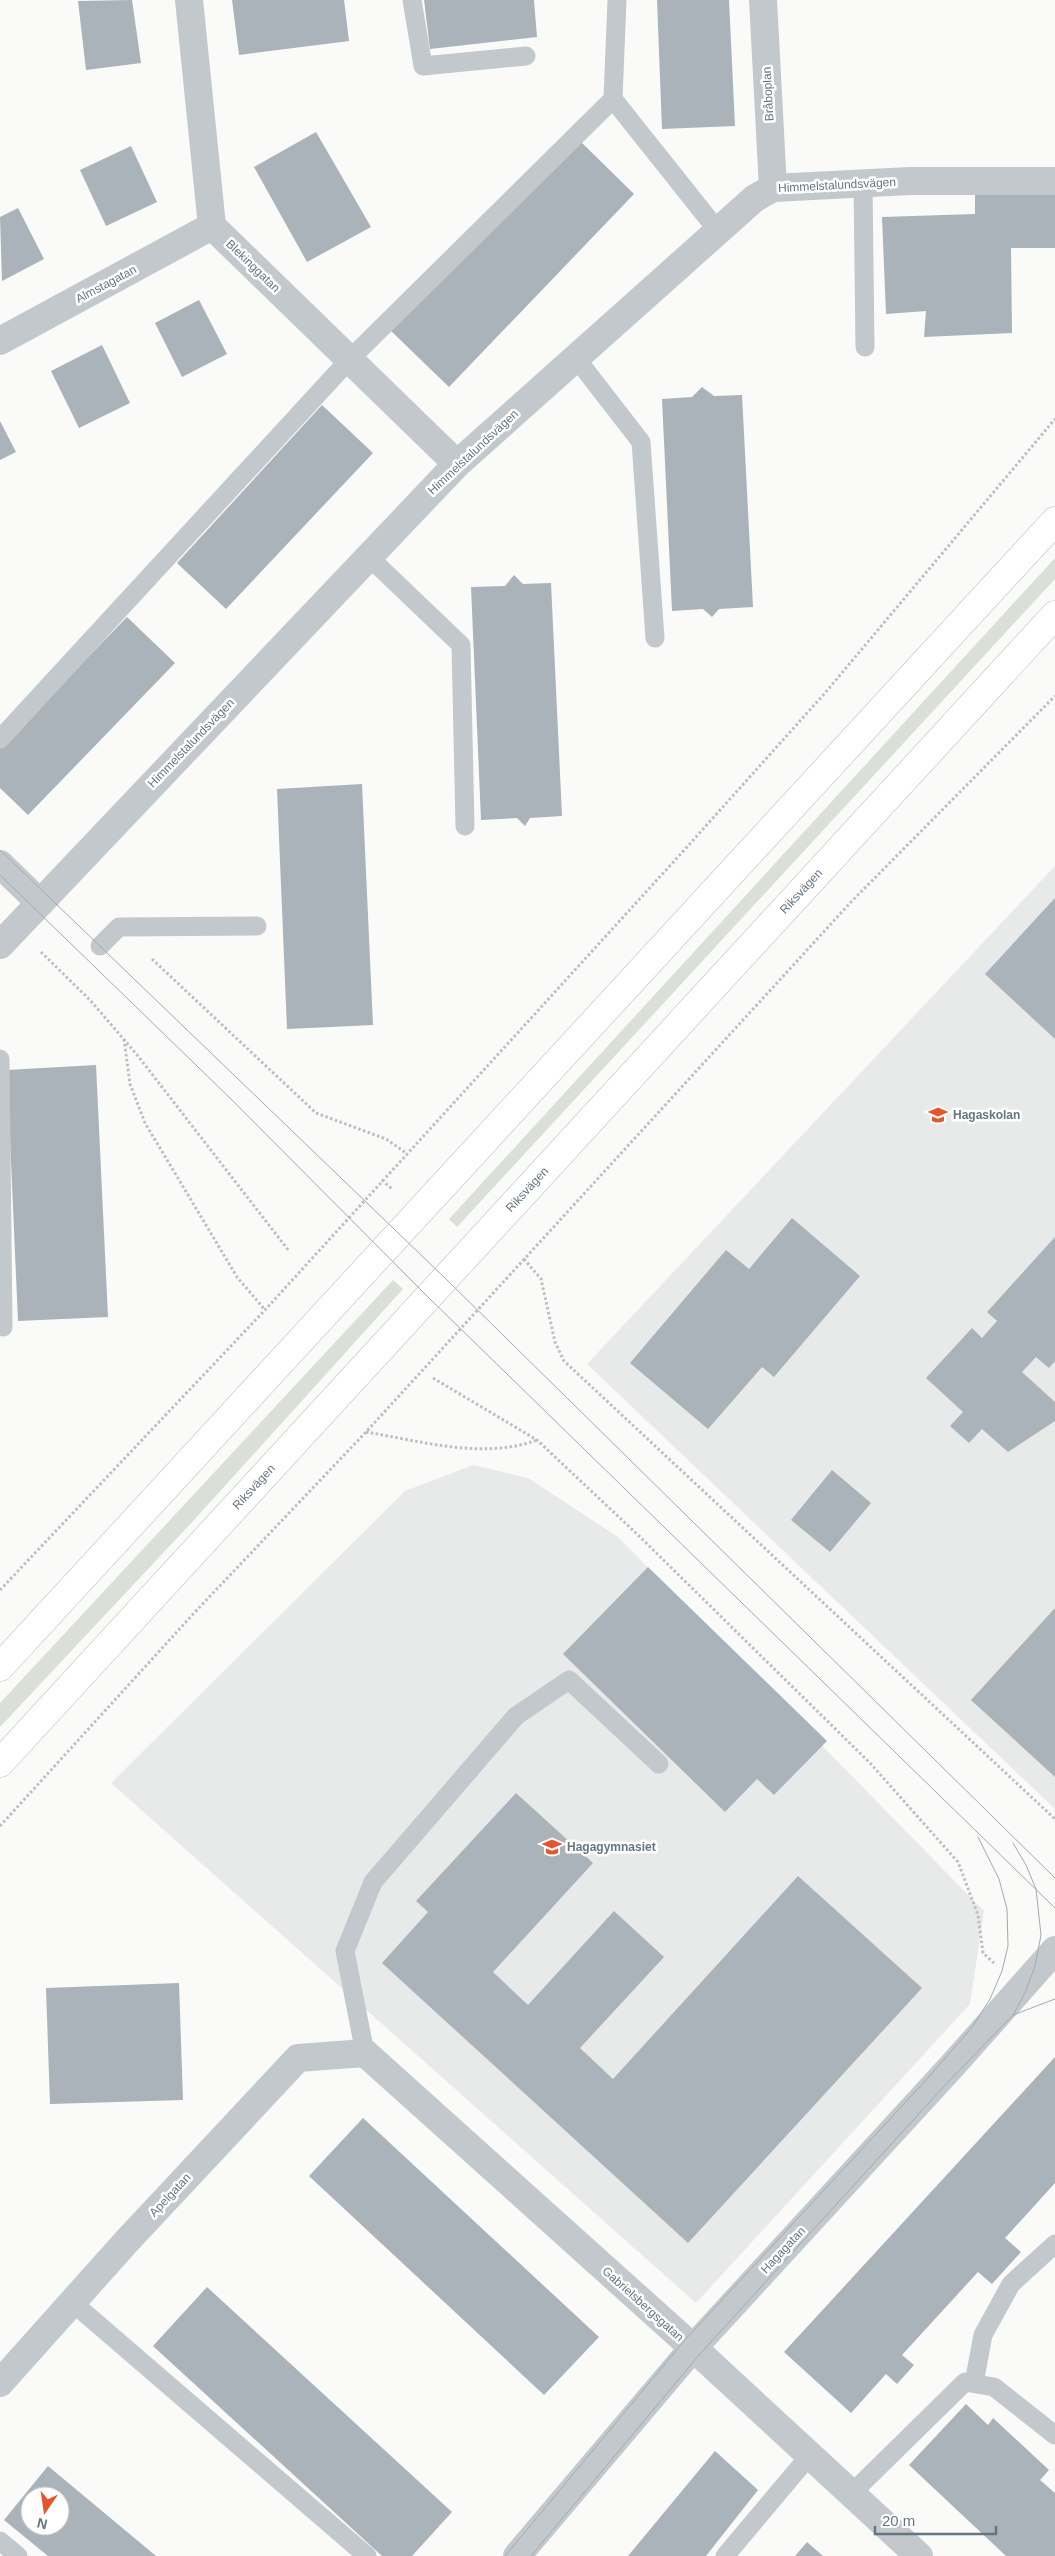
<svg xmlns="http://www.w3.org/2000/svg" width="1055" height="2556" viewBox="0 0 1055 2556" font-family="Arial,sans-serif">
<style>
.built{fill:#e8e9e9}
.green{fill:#dadfd7}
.building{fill:#aab3b9;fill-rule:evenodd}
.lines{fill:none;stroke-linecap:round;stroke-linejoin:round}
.trunk-casing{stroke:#b4b9bd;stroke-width:29}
.path{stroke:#bbbfc2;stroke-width:3;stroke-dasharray:2.5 2.5;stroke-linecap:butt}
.service{stroke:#c3c8cc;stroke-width:19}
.minor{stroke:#c3c8cc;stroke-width:28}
.trunk{stroke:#fff;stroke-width:28}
.tram{stroke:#a2aab0;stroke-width:1}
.labels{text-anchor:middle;stroke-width:5;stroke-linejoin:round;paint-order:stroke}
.street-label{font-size:12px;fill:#657683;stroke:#fff}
.poi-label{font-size:12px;font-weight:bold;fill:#657683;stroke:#fff;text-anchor:start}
</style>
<rect width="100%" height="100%" fill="#fafaf8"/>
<g class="built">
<path d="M 1055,866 L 1055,1809 L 587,1364 Z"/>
<path d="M 473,1465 L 528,1478 L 618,1537 L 984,1911 L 970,2004 L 696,2303 L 111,1783 L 405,1491 Z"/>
</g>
<g class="green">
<path d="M 1055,558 L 1055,579 L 457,1227 L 449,1219 Z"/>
<path d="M 393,1280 L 403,1289 L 194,1520 L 0,1727 L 0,1703 Z"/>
</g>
<g class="building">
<path d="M 132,0 L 141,63 L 86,70 L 78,1 Z"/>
<path d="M 232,0 L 344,0 L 349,41 L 239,55 Z"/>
<path d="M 424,0 L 534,0 L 537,37 L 430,49 Z"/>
<path d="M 657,0 L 729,0 L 735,126 L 662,129 Z"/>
<path d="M 316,132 L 371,227 L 307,262 L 254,167 Z"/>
<path d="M 578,139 L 634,194 L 449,387 L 391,331 Z"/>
<path d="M 131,146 L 157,202 L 106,226 L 80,170 Z"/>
<path d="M 1055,193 L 1055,248 L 1011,248 L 1012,333 L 924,337 L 926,311 L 886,314 L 882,217 L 975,214 L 975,195 Z"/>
<path d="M 18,208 L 44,259 L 2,281 L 0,217 Z"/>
<path d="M 199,300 L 227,354 L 182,377 L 155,323 Z"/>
<path d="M 102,345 L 130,403 L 79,428 L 51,371 Z"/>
<path d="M 702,387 L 714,396 L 742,395 L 753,607 L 719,609 L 712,617 L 703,609 L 672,611 L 662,399 L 692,397 Z"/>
<path d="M 322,405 L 373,453 L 226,609 L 177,563 Z"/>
<path d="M 0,421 L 16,452 L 0,460 Z"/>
<path d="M 514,575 L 523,584 L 551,583 L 562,816 L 530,818 L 525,826 L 517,818 L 481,820 L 471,587 L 505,586 Z"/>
<path d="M 127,617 L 175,663 L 28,815 L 0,788 L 0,748 Z"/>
<path d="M 362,784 L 373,1025 L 287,1029 L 277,789 Z"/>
<path d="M 1055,898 L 1055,1039 L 985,974 Z"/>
<path d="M 96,1065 L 108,1317 L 18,1321 L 7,1070 Z"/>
<path d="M 792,1218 L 860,1276 L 774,1377 L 762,1367 L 708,1429 L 630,1363 L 726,1250 L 749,1269 Z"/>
<path d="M 1055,1237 L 1055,1361 L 1049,1368 L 1036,1357 L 1022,1372 L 1055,1402 L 1055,1421 L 1008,1452 L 982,1429 L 969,1443 L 950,1426 L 963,1412 L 926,1378 L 972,1328 L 982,1338 L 997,1321 L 987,1312 Z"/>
<path d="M 832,1470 L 871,1503 L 830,1552 L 791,1520 Z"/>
<path d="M 648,1567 L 827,1741 L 774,1795 L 757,1779 L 725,1812 L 563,1654 Z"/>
<path d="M 1055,1608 L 1055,1777 L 971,1700 Z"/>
<path d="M 516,1793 L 593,1863 L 493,1972 L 528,2005 L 614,1911 L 664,1957 L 580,2048 L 613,2079 L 798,1876 L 922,1988 L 688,2243 L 382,1963 L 428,1912 L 416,1901 Z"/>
<path d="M 179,1983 L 183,2100 L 50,2104 L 46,1988 Z"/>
<path d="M 1055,2057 L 1055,2183 L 1005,2238 L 1021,2252 L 992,2284 L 978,2272 L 902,2355 L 914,2365 L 897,2384 L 886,2374 L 851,2413 L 784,2352 Z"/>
<path d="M 363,2118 L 599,2337 L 544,2395 L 309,2176 Z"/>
<path d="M 207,2287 L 452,2512 L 412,2556 L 382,2556 L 153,2346 Z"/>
<path d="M 966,2404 L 988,2425 L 993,2418 L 1049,2470 L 1040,2480 L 1055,2493 L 1055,2556 L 1006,2556 L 909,2465 Z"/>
<path d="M 715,2451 L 758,2490 L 706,2556 L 628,2556 Z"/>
<path d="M 48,2466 L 156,2556 L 48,2556 L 4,2520 ZM 30,2496 L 60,2496 L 60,2526 L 30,2526 Z"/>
<path d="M 807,2542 L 823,2556 L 795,2556 Z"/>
</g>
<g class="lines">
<g class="trunk-casing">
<g id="trunk">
<path d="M 0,1667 L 1055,521"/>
<path id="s1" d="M 0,1763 L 1055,615"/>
</g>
</g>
<g class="path">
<path d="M 41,952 L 90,1000 L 138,1056 L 289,1251"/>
<path d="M 152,959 L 316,1113 L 386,1139 L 406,1153"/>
<path d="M 124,1039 L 130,1084 L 145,1123 L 237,1277 L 265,1310"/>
<path d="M 382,1180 L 393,1190"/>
<path d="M 524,1259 L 541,1279 L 555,1342 L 564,1361 L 1055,1819"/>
<path d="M 433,1378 L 537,1440 L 638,1535 L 870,1763 L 958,1862 L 978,1915 L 983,1953 L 996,1965"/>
<path d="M 366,1432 C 421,1441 483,1460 537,1440"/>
<path d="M 0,1590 L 265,1310 L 687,847 L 825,693 L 1055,419"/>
<path d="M 0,1826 L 195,1612 L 366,1432 L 851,902 L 1055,696"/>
</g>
<g class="service">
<path d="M 412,0 L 423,66 L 526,56"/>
<path d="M 617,0 L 613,99 L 718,231"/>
<path d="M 863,183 L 865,347"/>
<path d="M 576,358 L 641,442 L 655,638"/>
<path d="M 369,557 L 461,645 L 465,826"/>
<path d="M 0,739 L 349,360 L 613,99"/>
<path d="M 100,946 L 119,927 L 257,926"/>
<path d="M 0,1059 L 3,1327"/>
<path d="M 365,2053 L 345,1951 L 373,1882 L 516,1716 L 569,1680 L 659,1764"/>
<path d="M 72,2302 L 367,2556"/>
<path d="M 974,2383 L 983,2335 L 1011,2284 L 1055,2244"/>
<path d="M 852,2493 L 965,2382 L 994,2387 L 1055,2435"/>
<path d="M 0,2541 L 18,2556"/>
<path d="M 725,2556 L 810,2455"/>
</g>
<g class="minor">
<path d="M 189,0 L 212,226 L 457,464"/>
<path d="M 763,0 L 773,188"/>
<path d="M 0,341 L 212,226"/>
<path d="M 0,864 L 40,903"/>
<path d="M 0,945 L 457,464 L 755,198 L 773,188 L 910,181 L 1055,181"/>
<path d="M 0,2383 L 126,2242 L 298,2058 L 365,2053 L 700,2354 L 919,2556"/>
<path d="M 517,2556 L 693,2348 L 952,2066 L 1055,1950"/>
</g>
<use href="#trunk" class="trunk"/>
<g class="tram">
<path d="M 0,850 L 446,1279 L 1055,1878"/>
<path d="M 0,875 L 231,1099 L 429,1298 L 1055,1908"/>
<path d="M 1013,2015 L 1055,1999"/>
<path d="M 505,2556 L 684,2341 L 927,2079 L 973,2026 L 990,1999 L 1002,1971 L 1008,1946 L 1007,1909 L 999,1879 L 978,1837"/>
<path d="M 531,2556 L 700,2354 L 947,2083 L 1013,2015 L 1025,1993 L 1035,1966 L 1041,1935 L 1036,1889 L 1026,1865 L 1013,1843"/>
</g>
</g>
<defs>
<g id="school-bare" transform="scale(1.5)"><path d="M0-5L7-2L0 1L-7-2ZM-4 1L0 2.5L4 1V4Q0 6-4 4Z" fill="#e4572e" stroke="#fff" stroke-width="2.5" paint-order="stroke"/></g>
</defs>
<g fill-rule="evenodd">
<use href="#school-bare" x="938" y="1115"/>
<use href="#school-bare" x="552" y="1847"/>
</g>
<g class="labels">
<g class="street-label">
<text transform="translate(768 94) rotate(-93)" y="4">Bråboplan</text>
<text transform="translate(837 185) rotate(-3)" y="4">Himmelstalundsvägen</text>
<text transform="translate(253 266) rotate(44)" y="4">Blekinggatan</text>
<text transform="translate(106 284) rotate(-28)" y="4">Almstagatan</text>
<text transform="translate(473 452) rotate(-43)" y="4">Himmelstalundsvägen</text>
<text transform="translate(191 743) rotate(-46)" y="4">Himmelstalundsvägen</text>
<text dy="4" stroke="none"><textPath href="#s1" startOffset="1184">Riksvägen</textPath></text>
<text dy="4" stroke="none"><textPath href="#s1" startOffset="779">Riksvägen</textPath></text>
<text dy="4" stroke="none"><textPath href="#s1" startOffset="375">Riksvägen</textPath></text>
<text transform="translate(170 2195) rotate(-47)" y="4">Apelgatan</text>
<text transform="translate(783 2250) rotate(-47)" y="4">Hagagatan</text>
<text transform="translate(643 2304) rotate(42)" y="4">Gabrielsbergsgatan</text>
</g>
<g class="poi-label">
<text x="953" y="1119">Hagaskolan</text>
<text x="567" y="1851">Hagagymnasiet</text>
</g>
</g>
<g transform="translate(45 2511) rotate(193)"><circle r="24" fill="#ffffff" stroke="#c1c8cd"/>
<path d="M0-4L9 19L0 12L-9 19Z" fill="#e4572e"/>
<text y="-8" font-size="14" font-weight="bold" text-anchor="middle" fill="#657683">N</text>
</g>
<path d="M875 2526v8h121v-8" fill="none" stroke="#657683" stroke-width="2.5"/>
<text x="882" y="2526" font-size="15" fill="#657683" stroke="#ffffff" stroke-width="4" paint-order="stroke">20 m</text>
</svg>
